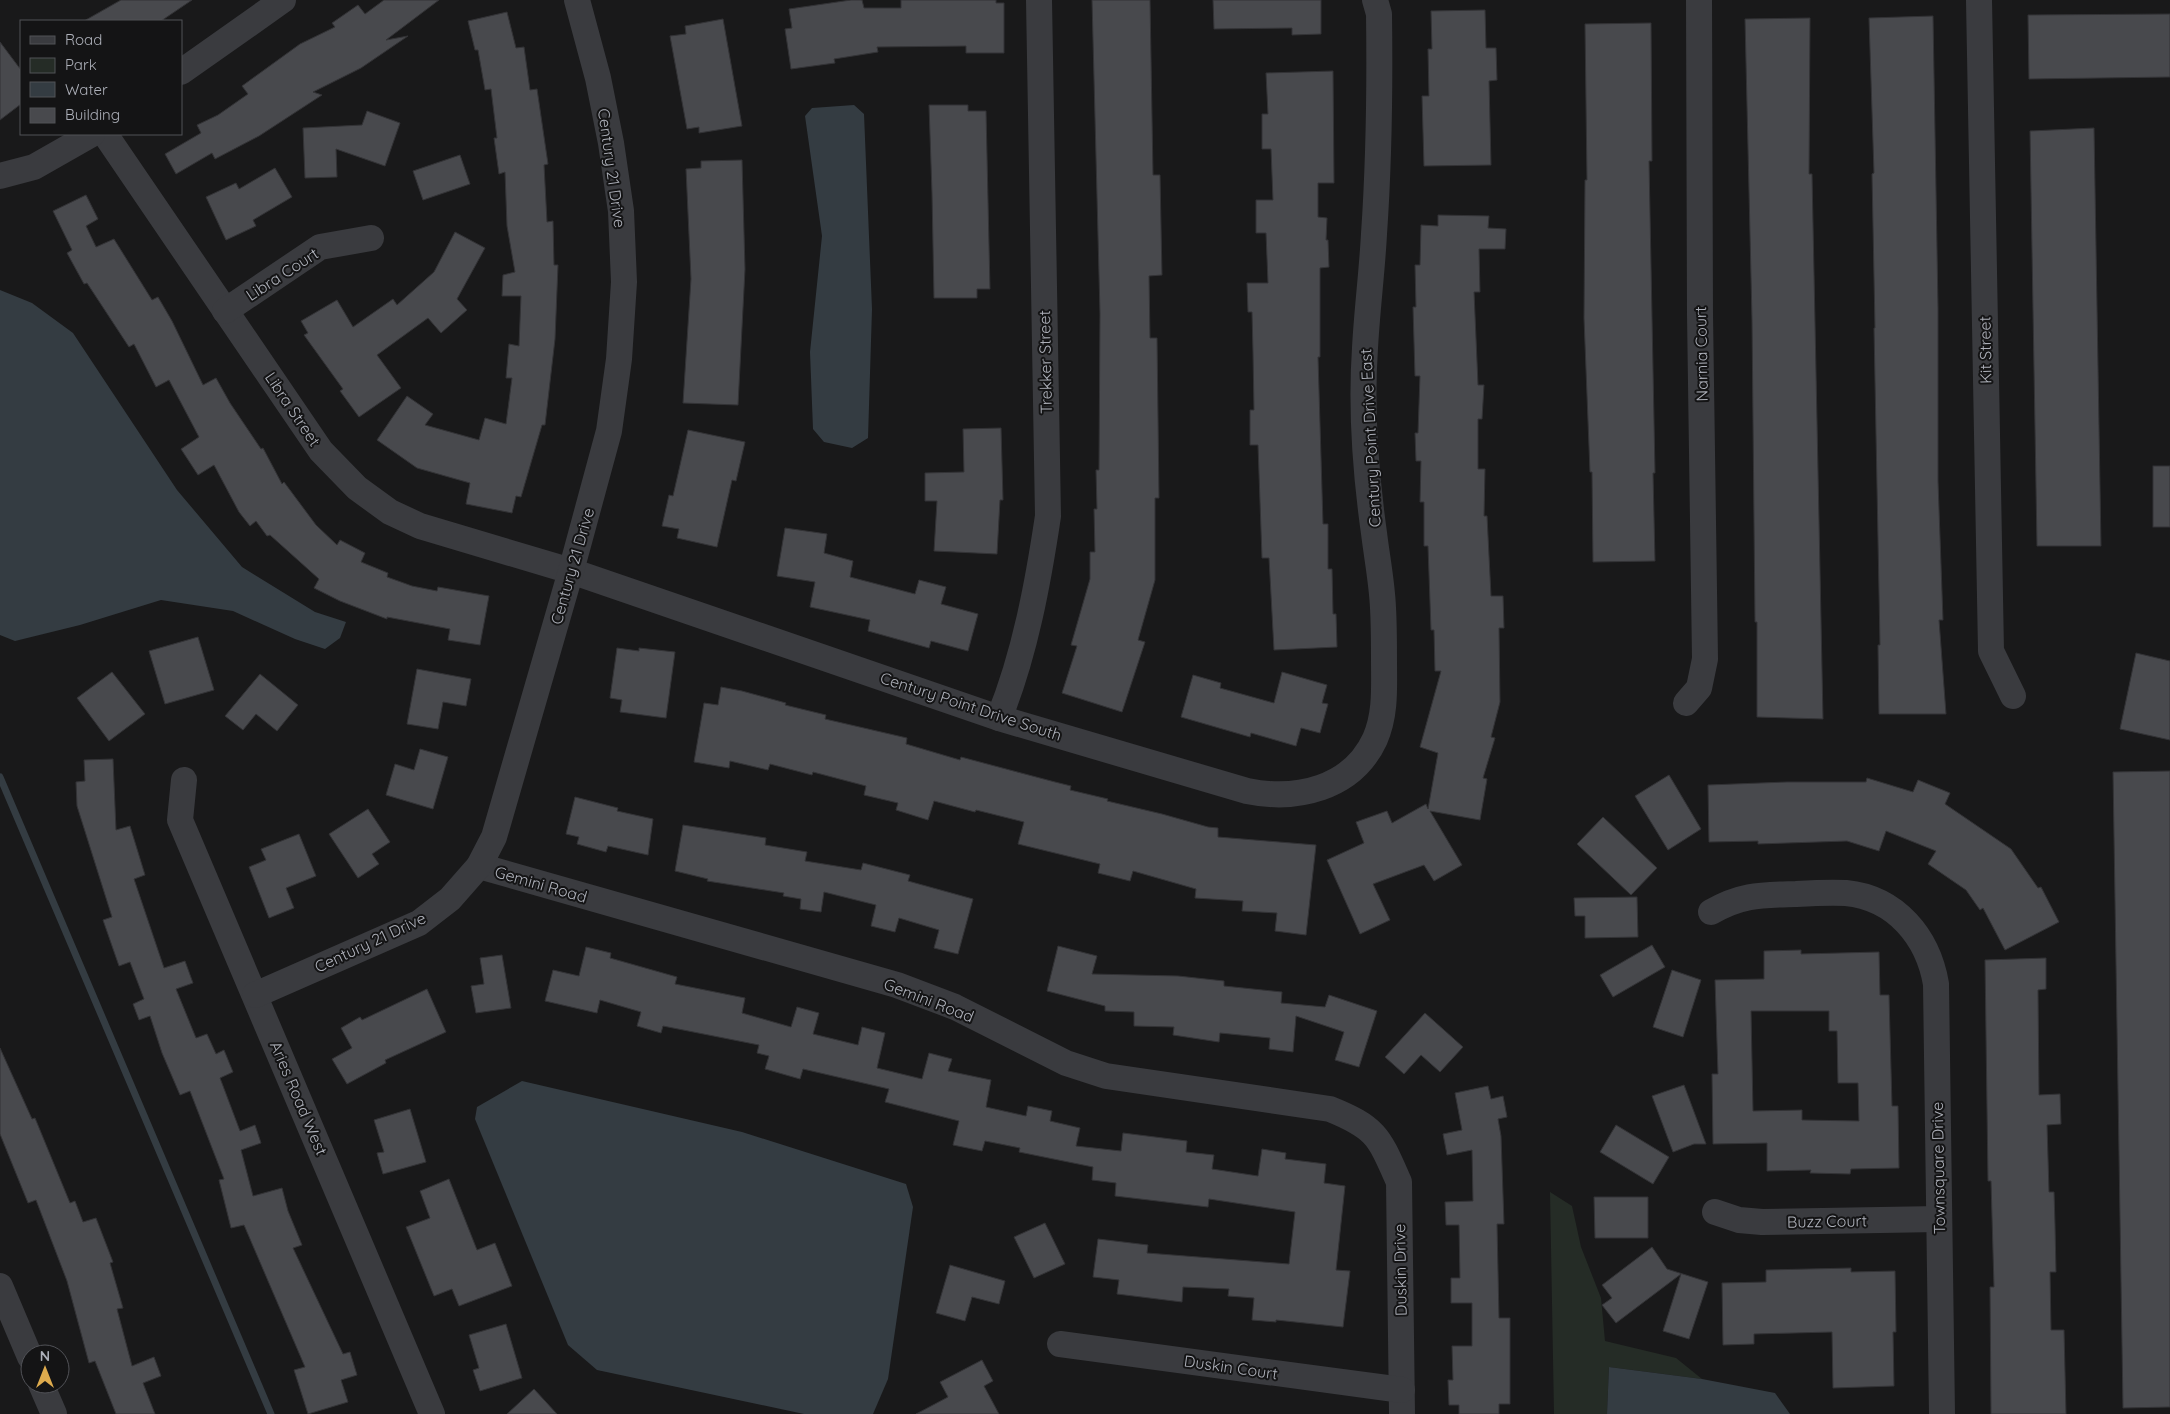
<svg xmlns="http://www.w3.org/2000/svg" width="2170" height="1414" viewBox="0 0 2170 1414" font-family="Quicksand,sans-serif">
<style>
.green{fill:#252c26}
.water{fill:#343c42}
.lines{fill:none;stroke-linecap:round;stroke-linejoin:round}
.stream{stroke:#343c42;stroke-width:7}
.building{fill:#48494d;stroke:#333336;fill-rule:evenodd}
.street{stroke:#3a3b3f;stroke-width:26}
.labels{text-anchor:middle;stroke-width:4;stroke-linejoin:round;paint-order:stroke}
.street-label{font-size:16px;fill:#adb0b9;stroke:#141415}
</style>
<rect width="100%" height="100%" fill="#19191a"/>
<path class="green" d="M 1550,1192 L 1572,1206 L 1581,1247 L 1601,1298 L 1605,1341 L 1676,1358 L 1702,1379 L 1609,1367 L 1607,1414 L 1554,1414 Z"/>
<g class="water">
<path d="M 854,105 L 864,114 L 872,309 L 868,438 L 852,448 L 824,442 L 813,429 L 810,352 L 822,236 L 805,116 L 812,108 Z"/>
<path d="M 0,290 L 32,303 L 73,333 L 177,490 L 242,567 L 315,612 L 346,622 L 340,638 L 325,649 L 295,639 L 233,611 L 161,600 L 80,625 L 15,641 L 0,635 Z"/>
<path d="M 522,1081 L 742,1132 L 906,1184 L 913,1207 L 888,1379 L 873,1414 L 804,1414 L 597,1370 L 568,1345 L 475,1119 L 477,1107 Z"/>
<path d="M 1609,1367 L 1702,1379 L 1775,1393 L 1790,1414 L 1607,1414 Z"/>
</g>
<g class="lines">
<path class="stream" d="M 0,777 L 271,1414"/>
</g>
<g class="building">
<path d="M 121,0 L 192,0 L 161,21 L 84,21 Z"/>
<path d="M 384,0 L 439,0 L 386,40 L 408,36 L 361,68 L 313,92 L 322,95 L 259,136 L 215,159 L 212,153 L 176,174 L 165,154 L 201,133 L 197,125 L 218,115 L 248,94 L 242,86 L 300,44 L 335,27 L 332,23 L 358,5 L 365,14 Z"/>
<path d="M 851,0 L 862,0 L 864,8 L 901,8 L 901,0 L 996,0 L 996,3 L 1004,3 L 1004,53 L 966,53 L 966,46 L 877,47 L 878,52 L 834,59 L 835,63 L 791,69 L 785,29 L 792,28 L 789,9 Z"/>
<path d="M 1092,0 L 1150,0 L 1153,175 L 1160,175 L 1162,275 L 1149,276 L 1150,338 L 1157,338 L 1159,498 L 1155,498 L 1155,580 L 1138,640 L 1145,642 L 1122,712 L 1062,693 L 1077,646 L 1071,645 L 1090,579 L 1090,552 L 1095,552 L 1094,509 L 1097,509 L 1096,470 L 1099,470 L 1100,314 Z"/>
<path d="M 1213,0 L 1321,0 L 1321,34 L 1292,35 L 1292,28 L 1214,29 Z"/>
<path d="M 1485,10 L 1486,48 L 1496,48 L 1497,80 L 1489,81 L 1491,165 L 1424,166 L 1422,96 L 1429,96 L 1428,49 L 1432,49 L 1431,11 Z"/>
<path d="M 507,12 L 516,48 L 524,47 L 530,90 L 537,89 L 548,164 L 544,165 L 547,222 L 553,221 L 554,265 L 558,265 L 555,339 L 545,425 L 542,425 L 521,497 L 516,496 L 512,513 L 466,504 L 470,483 L 417,468 L 377,440 L 407,396 L 433,414 L 425,425 L 479,440 L 485,418 L 506,424 L 512,378 L 506,378 L 509,344 L 519,346 L 521,296 L 502,296 L 503,275 L 515,272 L 507,226 L 505,172 L 499,174 L 494,138 L 497,138 L 491,89 L 485,90 L 478,50 L 475,50 L 468,21 Z"/>
<path d="M 2170,14 L 2170,77 L 2029,79 L 2028,15 Z"/>
<path d="M 1933,16 L 1938,308 L 1938,481 L 1943,620 L 1939,620 L 1946,714 L 1879,714 L 1878,645 L 1880,645 L 1874,328 L 1875,328 L 1872,174 L 1874,173 L 1869,18 Z"/>
<path d="M 1810,18 L 1809,174 L 1812,174 L 1823,719 L 1757,717 L 1757,622 L 1755,622 L 1752,320 L 1745,19 Z"/>
<path d="M 723,19 L 742,126 L 699,133 L 699,127 L 687,129 L 670,36 L 686,34 L 685,26 Z"/>
<path d="M 1651,23 L 1652,161 L 1649,161 L 1655,473 L 1653,473 L 1655,561 L 1593,562 L 1592,472 L 1590,472 L 1584,318 L 1585,180 L 1587,180 L 1585,24 Z"/>
<path d="M 0,42 L 21,70 L 21,104 L 0,120 Z"/>
<path d="M 1333,71 L 1334,183 L 1318,183 L 1318,217 L 1327,218 L 1326,240 L 1328,240 L 1329,267 L 1320,268 L 1320,357 L 1318,357 L 1323,524 L 1328,524 L 1328,569 L 1332,569 L 1333,614 L 1336,614 L 1337,647 L 1274,650 L 1269,558 L 1262,558 L 1258,445 L 1250,445 L 1250,410 L 1254,410 L 1253,352 L 1252,312 L 1248,312 L 1247,283 L 1268,283 L 1266,233 L 1256,233 L 1256,200 L 1273,200 L 1271,149 L 1262,149 L 1262,114 L 1268,114 L 1266,73 Z"/>
<path d="M 929,105 L 968,105 L 968,111 L 986,111 L 990,289 L 977,289 L 977,298 L 934,298 L 932,193 Z"/>
<path d="M 367,111 L 400,123 L 385,166 L 336,149 L 337,177 L 305,178 L 303,128 L 362,125 Z"/>
<path d="M 2094,128 L 2101,546 L 2037,546 L 2030,131 Z"/>
<path d="M 460,155 L 470,184 L 423,200 L 413,171 Z"/>
<path d="M 742,160 L 745,269 L 738,405 L 683,403 L 691,279 L 686,169 L 701,168 L 701,161 Z"/>
<path d="M 275,168 L 292,197 L 253,220 L 256,226 L 226,240 L 206,197 L 236,183 L 239,189 Z"/>
<path d="M 86,195 L 98,219 L 86,226 L 96,247 L 114,239 L 152,300 L 158,297 L 172,321 L 203,385 L 216,378 L 230,403 L 261,449 L 263,448 L 282,484 L 284,482 L 316,525 L 337,545 L 340,540 L 365,553 L 361,562 L 388,573 L 387,577 L 412,586 L 437,591 L 438,587 L 489,596 L 480,645 L 448,640 L 450,629 L 387,617 L 387,619 L 340,601 L 314,588 L 319,579 L 270,535 L 267,536 L 256,521 L 250,526 L 239,512 L 214,465 L 198,475 L 181,449 L 199,437 L 169,380 L 156,387 L 134,344 L 129,347 L 87,283 L 84,284 L 67,253 L 72,250 L 53,211 Z"/>
<path d="M 1438,215 L 1489,216 L 1488,228 L 1506,229 L 1505,249 L 1479,249 L 1480,292 L 1474,292 L 1478,385 L 1484,385 L 1482,419 L 1478,419 L 1478,469 L 1485,469 L 1484,516 L 1487,516 L 1491,596 L 1503,596 L 1504,628 L 1499,628 L 1500,702 L 1491,737 L 1495,738 L 1483,778 L 1487,779 L 1480,820 L 1430,811 L 1462,865 L 1434,881 L 1424,865 L 1373,884 L 1390,920 L 1360,934 L 1327,860 L 1364,843 L 1356,822 L 1387,811 L 1392,823 L 1426,804 L 1428,809 L 1438,753 L 1420,747 L 1441,671 L 1435,671 L 1434,630 L 1431,630 L 1428,546 L 1424,546 L 1424,502 L 1420,502 L 1421,461 L 1416,461 L 1415,433 L 1418,433 L 1420,376 L 1415,376 L 1413,307 L 1416,307 L 1415,265 L 1420,265 L 1421,225 L 1438,226 Z"/>
<path d="M 455,232 L 485,248 L 457,299 L 467,310 L 441,333 L 428,318 L 377,355 L 401,388 L 359,417 L 340,391 L 343,389 L 304,335 L 308,333 L 301,321 L 337,300 L 353,327 L 393,299 L 397,305 L 434,272 Z"/>
<path d="M 1001,428 L 1003,500 L 1000,500 L 997,554 L 934,551 L 937,501 L 925,501 L 925,473 L 964,472 L 963,429 Z"/>
<path d="M 688,430 L 745,442 L 736,481 L 732,480 L 717,547 L 677,538 L 679,529 L 662,526 L 669,495 L 673,496 Z"/>
<rect x="2153" y="466" width="17" height="61"/>
<path d="M 785,528 L 827,534 L 824,553 L 853,561 L 850,577 L 915,594 L 919,580 L 946,587 L 941,604 L 978,614 L 968,651 L 931,641 L 929,648 L 868,631 L 870,620 L 810,607 L 815,582 L 777,576 Z"/>
<path d="M 198,637 L 214,690 L 165,704 L 149,651 Z"/>
<path d="M 617,648 L 639,651 L 639,648 L 675,652 L 666,718 L 620,712 L 622,700 L 610,698 Z"/>
<path d="M 2136,653 L 2170,661 L 2170,740 L 2120,729 Z"/>
<path d="M 417,669 L 471,679 L 466,706 L 443,702 L 438,729 L 407,724 Z"/>
<path d="M 112,672 L 145,714 L 109,741 L 77,698 Z"/>
<path d="M 1282,672 L 1327,685 L 1322,703 L 1328,704 L 1320,733 L 1301,728 L 1296,746 L 1251,733 L 1250,737 L 1181,717 L 1193,675 L 1221,683 L 1220,688 L 1274,703 Z"/>
<path d="M 260,674 L 298,705 L 277,731 L 256,714 L 243,730 L 225,716 Z"/>
<path d="M 721,687 L 742,691 L 786,703 L 785,705 L 826,715 L 825,719 L 907,738 L 906,744 L 960,760 L 961,757 L 1055,782 L 1071,786 L 1070,790 L 1108,799 L 1107,801 L 1162,814 L 1208,827 L 1218,828 L 1218,837 L 1316,845 L 1306,935 L 1275,931 L 1277,913 L 1242,911 L 1243,901 L 1195,898 L 1196,889 L 1133,871 L 1130,881 L 1098,873 L 1100,864 L 1018,844 L 1024,822 L 976,810 L 975,812 L 934,801 L 928,820 L 896,810 L 898,803 L 864,795 L 866,786 L 813,772 L 812,775 L 770,764 L 768,770 L 730,761 L 729,768 L 694,762 L 704,703 L 718,705 Z"/>
<path d="M 420,749 L 448,757 L 433,809 L 386,795 L 395,764 L 414,770 Z"/>
<path d="M 113,759 L 116,830 L 130,826 L 145,875 L 134,879 L 164,968 L 185,961 L 193,983 L 176,989 L 196,1038 L 207,1034 L 216,1054 L 224,1050 L 233,1072 L 220,1078 L 240,1131 L 255,1125 L 261,1143 L 241,1150 L 253,1196 L 282,1188 L 288,1211 L 302,1245 L 293,1248 L 343,1354 L 350,1352 L 357,1375 L 341,1380 L 348,1402 L 308,1414 L 294,1370 L 305,1367 L 244,1225 L 231,1228 L 219,1180 L 224,1179 L 190,1091 L 180,1095 L 162,1053 L 150,1016 L 139,1020 L 133,1004 L 144,999 L 130,962 L 119,966 L 103,920 L 112,917 L 77,806 L 76,782 L 85,781 L 84,760 Z"/>
<path d="M 2170,771 L 2170,1407 L 2123,1408 L 2113,772 Z"/>
<path d="M 1669,775 L 1701,829 L 1668,850 L 1635,796 Z"/>
<path d="M 1867,778 L 1913,792 L 1918,780 L 1950,793 L 1945,804 L 2011,849 L 2038,888 L 2041,887 L 2059,922 L 2005,950 L 1983,908 L 1980,910 L 1966,890 L 1928,864 L 1936,851 L 1886,831 L 1879,851 L 1847,841 L 1758,844 L 1758,841 L 1709,842 L 1708,785 L 1787,782 L 1866,782 Z"/>
<path d="M 575,797 L 618,808 L 617,811 L 653,819 L 648,855 L 608,846 L 606,852 L 577,844 L 579,837 L 566,834 Z"/>
<path d="M 368,809 L 390,842 L 372,854 L 379,864 L 358,878 L 329,834 Z"/>
<path d="M 1603,817 L 1657,868 L 1631,895 L 1577,844 Z"/>
<path d="M 683,825 L 766,838 L 765,845 L 807,852 L 805,861 L 861,870 L 863,863 L 910,875 L 908,881 L 973,899 L 958,954 L 934,948 L 939,930 L 899,918 L 895,932 L 871,926 L 876,905 L 824,892 L 821,912 L 800,909 L 801,899 L 783,896 L 784,893 L 707,881 L 708,879 L 675,871 Z"/>
<path d="M 299,834 L 316,876 L 286,888 L 294,908 L 269,918 L 249,867 L 266,860 L 261,849 Z"/>
<path d="M 1637,897 L 1638,937 L 1585,938 L 1585,916 L 1575,916 L 1574,898 Z"/>
<path d="M 1652,945 L 1665,967 L 1613,997 L 1600,975 Z"/>
<path d="M 1058,946 L 1097,956 L 1092,974 L 1178,976 L 1224,981 L 1224,986 L 1282,992 L 1281,1003 L 1325,1007 L 1329,995 L 1377,1011 L 1359,1067 L 1335,1060 L 1344,1032 L 1296,1016 L 1293,1052 L 1269,1049 L 1270,1038 L 1220,1033 L 1219,1042 L 1173,1035 L 1174,1027 L 1134,1026 L 1134,1012 L 1105,1011 L 1105,1006 L 1047,991 Z"/>
<path d="M 586,947 L 611,953 L 610,958 L 677,977 L 675,984 L 745,998 L 742,1013 L 791,1027 L 797,1007 L 819,1013 L 813,1034 L 858,1045 L 862,1027 L 885,1033 L 877,1068 L 922,1079 L 929,1053 L 952,1059 L 948,1071 L 991,1080 L 986,1107 L 1026,1116 L 1028,1106 L 1052,1111 L 1050,1121 L 1080,1128 L 1076,1146 L 1121,1151 L 1123,1133 L 1187,1141 L 1186,1152 L 1214,1155 L 1212,1169 L 1258,1176 L 1262,1149 L 1286,1153 L 1285,1159 L 1326,1164 L 1324,1183 L 1345,1186 L 1336,1270 L 1350,1271 L 1343,1327 L 1276,1320 L 1276,1322 L 1252,1320 L 1254,1298 L 1228,1296 L 1229,1289 L 1183,1287 L 1182,1302 L 1117,1294 L 1119,1280 L 1093,1277 L 1098,1239 L 1148,1245 L 1147,1253 L 1289,1264 L 1295,1212 L 1209,1199 L 1208,1207 L 1115,1196 L 1116,1183 L 1092,1180 L 1093,1167 L 1019,1152 L 1020,1148 L 985,1141 L 982,1151 L 953,1145 L 959,1121 L 885,1102 L 889,1089 L 803,1069 L 800,1079 L 765,1069 L 769,1056 L 757,1053 L 759,1045 L 663,1026 L 661,1033 L 637,1026 L 641,1012 L 600,1000 L 597,1013 L 545,1001 L 553,970 L 579,976 Z"/>
<path d="M 1801,950 L 1801,954 L 1879,952 L 1880,995 L 1889,995 L 1892,1106 L 1898,1106 L 1899,1168 L 1851,1169 L 1850,1174 L 1810,1173 L 1811,1170 L 1767,1171 L 1767,1143 L 1713,1144 L 1712,1074 L 1718,1074 L 1715,980 L 1764,979 L 1764,951 ZM 1751,1011 L 1829,1011 L 1829,1031 L 1837,1031 L 1838,1083 L 1858,1083 L 1859,1121 L 1802,1120 L 1802,1110 L 1753,1111 Z"/>
<path d="M 502,955 L 511,1008 L 476,1013 L 471,986 L 484,984 L 480,958 Z"/>
<path d="M 2046,958 L 2046,989 L 2038,990 L 2039,1095 L 2060,1094 L 2061,1124 L 2047,1125 L 2049,1192 L 2054,1192 L 2055,1225 L 2056,1272 L 2050,1272 L 2051,1330 L 2064,1330 L 2066,1414 L 1991,1414 L 1990,1287 L 1994,1287 L 1991,1181 L 1988,1181 L 1985,960 Z"/>
<path d="M 1672,970 L 1701,980 L 1683,1037 L 1653,1027 Z"/>
<path d="M 427,989 L 446,1032 L 385,1060 L 386,1063 L 347,1084 L 332,1059 L 352,1048 L 341,1028 L 360,1017 L 362,1020 Z"/>
<path d="M 1425,1013 L 1463,1047 L 1440,1072 L 1421,1055 L 1404,1074 L 1385,1057 Z"/>
<path d="M 0,1048 L 32,1119 L 35,1118 L 70,1203 L 75,1201 L 83,1222 L 96,1218 L 113,1262 L 110,1263 L 123,1308 L 117,1309 L 132,1366 L 154,1357 L 161,1376 L 143,1383 L 155,1414 L 116,1414 L 95,1361 L 89,1363 L 67,1281 L 36,1200 L 28,1203 L 0,1134 Z"/>
<path d="M 1684,1085 L 1706,1144 L 1694,1144 L 1673,1152 L 1652,1096 Z"/>
<path d="M 1488,1086 L 1491,1099 L 1503,1096 L 1507,1117 L 1498,1119 L 1501,1136 L 1504,1224 L 1497,1224 L 1499,1318 L 1510,1318 L 1510,1404 L 1499,1404 L 1499,1414 L 1459,1414 L 1459,1405 L 1449,1405 L 1448,1380 L 1453,1380 L 1452,1346 L 1472,1346 L 1472,1303 L 1451,1303 L 1451,1278 L 1460,1278 L 1459,1225 L 1446,1225 L 1445,1202 L 1473,1201 L 1472,1150 L 1447,1155 L 1443,1134 L 1462,1130 L 1455,1093 Z"/>
<path d="M 410,1109 L 426,1162 L 383,1174 L 377,1153 L 384,1152 L 374,1120 Z"/>
<path d="M 1616,1125 L 1669,1157 L 1653,1184 L 1600,1152 Z"/>
<path d="M 449,1179 L 477,1250 L 495,1243 L 512,1286 L 459,1306 L 452,1289 L 434,1296 L 406,1227 L 430,1218 L 420,1191 Z"/>
<path d="M 1594,1197 L 1648,1197 L 1648,1238 L 1595,1238 Z"/>
<path d="M 1045,1223 L 1065,1264 L 1034,1278 L 1014,1237 Z"/>
<path d="M 1652,1247 L 1667,1269 L 1708,1282 L 1689,1339 L 1663,1331 L 1681,1274 L 1616,1323 L 1602,1305 L 1612,1298 L 1602,1285 Z"/>
<path d="M 950,1265 L 1005,1281 L 999,1304 L 972,1297 L 965,1321 L 936,1313 Z"/>
<path d="M 1851,1268 L 1851,1272 L 1895,1271 L 1896,1332 L 1893,1332 L 1894,1386 L 1833,1388 L 1832,1332 L 1754,1334 L 1754,1344 L 1723,1345 L 1722,1283 L 1766,1282 L 1766,1270 Z"/>
<path d="M 506,1324 L 522,1378 L 480,1391 L 473,1370 L 479,1368 L 469,1335 Z"/>
<path d="M 982,1360 L 993,1381 L 984,1386 L 999,1414 L 916,1414 L 948,1397 L 940,1382 Z"/>
<path d="M 534,1389 L 557,1414 L 507,1414 Z"/>
</g>
<g class="lines">
<g class="street">
<path d="M 1979,0 L 1991,651 L 2013,696"/>
<path d="M 181,72 L 283,0"/>
<path d="M 105,134 L 321,451 L 357,488 L 390,512 L 420,526 L 571,571 L 999,718 L 1247,791 C 1296,801 1352,789 1375,739 C 1386,714 1384,687 1384,661 C 1384,643 1384,625 1383,608 C 1382,583 1377,558 1374,533 C 1366,476 1361,406 1365,348 C 1367,310 1372,272 1374,234 C 1379,161 1380,87 1379,14 L 1375,0"/>
<path d="M 0,176 L 34,167 L 92,134"/>
<path d="M 225,311 L 320,247 L 371,238"/>
<path d="M 1686,703 L 1699,688 L 1705,659 L 1700,314 L 1699,0"/>
<path d="M 999,718 C 1025,654 1038,583 1048,516 L 1039,0"/>
<path d="M 184,780 L 180,820 L 432,1414"/>
<path d="M 479,866 L 897,985 L 955,1007 L 1066,1063 L 1106,1076 L 1330,1109 C 1377,1128 1379,1137 1399,1182 L 1402,1414"/>
<path d="M 1711,912 C 1742,894 1762,895 1796,894 C 1813,893 1830,892 1846,893 C 1896,898 1928,937 1936,984 L 1942,1414"/>
<path d="M 255,995 L 419,923 L 450,899 L 479,866 L 494,837 L 571,571 L 609,431 L 619,359 L 624,282 L 621,211 L 611,143 L 598,78 L 577,0"/>
<path d="M 1715,1212 L 1739,1220 L 1762,1222 L 1939,1219"/>
<path d="M 0,1286 L 30,1357"/>
<path d="M 1060,1344 L 1402,1390"/>
<path d="M 41,1384 L 54,1414"/>
</g>
</g>
<g class="labels">
<g class="street-label">
<text transform="translate(612 168) rotate(82)" y="6">Century 21 Drive</text>
<text transform="translate(282 274) rotate(-33)" y="6">Libra Court</text>
<text transform="translate(1985 350) rotate(-91)" y="6">Kit Street</text>
<text transform="translate(1701 354) rotate(-91)" y="6">Narnia Court</text>
<text transform="translate(1045 362) rotate(-91)" y="6">Trekker Street</text>
<text transform="translate(293 409) rotate(56)" y="6">Libra Street</text>
<text transform="translate(1370 438) rotate(-93)" y="6">Century Point Drive East</text>
<text transform="translate(572 566) rotate(-74)" y="6">Century 21 Drive</text>
<text transform="translate(971 706) rotate(18)" y="6">Century Point Drive South</text>
<text transform="translate(541 884) rotate(16)" y="6">Gemini Road</text>
<text transform="translate(370 942) rotate(-25)" y="6">Century 21 Drive</text>
<text transform="translate(929 1000) rotate(21)" y="6">Gemini Road</text>
<text transform="translate(299 1098) rotate(67)" y="6">Aries Road West</text>
<text transform="translate(1938 1168) rotate(-91)" y="6">Townsquare Drive</text>
<text transform="translate(1827 1221) rotate(-1)" y="6">Buzz Court</text>
<text transform="translate(1400 1270) rotate(-91)" y="6">Duskin Drive</text>
<text transform="translate(1231 1367) rotate(8)" y="6">Duskin Court</text>
</g>
</g>
<rect x="20" y="20" width="162" height="115" fill="#141415" stroke="#515257"/>
<rect x="30" y="36" width="25" height="8" fill="#3a3b3f" stroke="#515257"/>
<text x="65" y="45" font-size="15" fill="#adb0b9">Road</text>
<rect x="30" y="58" width="25" height="15" fill="#252c26" stroke="#515257"/>
<text x="65" y="70" font-size="15" fill="#adb0b9">Park</text>
<rect x="30" y="82" width="25" height="15" fill="#343c42" stroke="#515257"/>
<text x="65" y="95" font-size="15" fill="#adb0b9">Water</text>
<rect x="30" y="108" width="25" height="15" fill="#48494d" stroke="#515257"/>
<text x="65" y="120" font-size="15" fill="#adb0b9">Building</text>
<g transform="translate(45 1369)"><circle r="24" fill="#141415" stroke="#515257"/>
<path d="M0-4L9 19L0 12L-9 19Z" fill="#deab4d"/>
<text y="-8" font-size="14" font-weight="bold" text-anchor="middle" fill="#adb0b9">N</text>
</g>
</svg>
